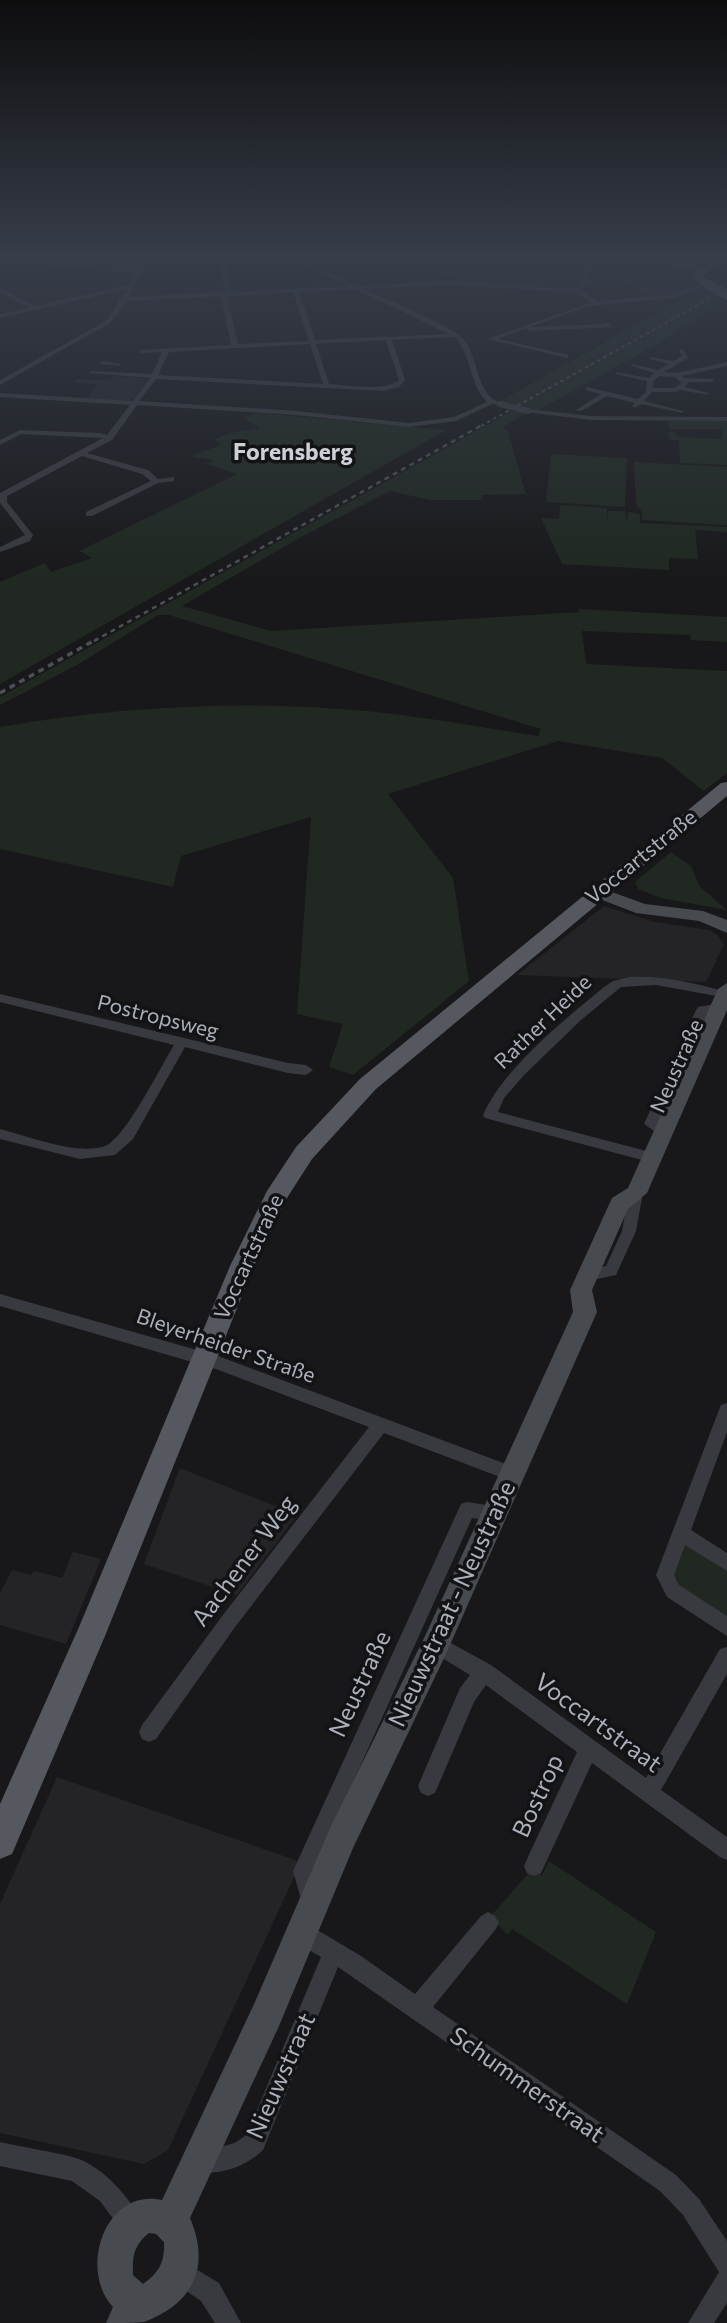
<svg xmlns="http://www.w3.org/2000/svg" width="727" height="2323" viewBox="0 0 727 2323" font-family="Commissioner,sans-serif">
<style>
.built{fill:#242427}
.green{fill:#202821}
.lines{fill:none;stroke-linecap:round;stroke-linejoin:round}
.street{fill:#393a3f;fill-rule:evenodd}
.secondary{fill:#474a4f;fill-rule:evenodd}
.primary{fill:#55585e;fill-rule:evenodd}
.rail-far2{stroke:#4c4f54;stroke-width:2;stroke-dasharray:3.5 3.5;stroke-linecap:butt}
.rail-far1{stroke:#4c4f54;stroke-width:2.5;stroke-dasharray:5 4.5;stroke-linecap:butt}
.rail{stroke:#4c4f54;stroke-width:3.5;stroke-dasharray:6 5;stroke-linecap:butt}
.street-bridge{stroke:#393a3f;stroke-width:6}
.primary-bridge{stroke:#55585e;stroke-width:10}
.labels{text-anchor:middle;stroke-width:7;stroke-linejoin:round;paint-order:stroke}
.street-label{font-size:21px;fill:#abb0ba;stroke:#131315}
.far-district-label{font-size:23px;font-weight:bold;fill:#cccfd6;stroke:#131315}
.near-street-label{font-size:24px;fill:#abb0ba;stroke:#131315}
</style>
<rect width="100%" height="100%" fill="#18181a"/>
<g class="built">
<path d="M 398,258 L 714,258 L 688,272 L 697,285 L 676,295 L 647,297 L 637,286 L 582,288 L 492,283 L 422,267 Z"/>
<path d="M 713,291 L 719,295 L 521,407 L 509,404 Z"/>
<path d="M 115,376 L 148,379 L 135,398 L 128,401 L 87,399 L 98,384 L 74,383 L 77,379 L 110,381 Z"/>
<path d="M 604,906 L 655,922 L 709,930 L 717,935 L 724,944 L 706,982 L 517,975 Z"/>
<path d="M 180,1468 L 297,1515 L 237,1595 L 144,1564 Z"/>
<path d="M 73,1552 L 101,1559 L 66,1644 L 0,1625 L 0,1593 L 12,1570 L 31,1575 L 34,1571 L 62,1578 Z"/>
<path d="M 57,1777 L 301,1862 L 168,2150 L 144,2164 L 0,2133 L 0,1904 Z"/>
</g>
<g class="green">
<path d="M 383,258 L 398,258 L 422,267 L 491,283 L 490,262 L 505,261 L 493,275 L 496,283 L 517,285 L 519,281 L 567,286 L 573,278 L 584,279 L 572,288 L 453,282 L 454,278 L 406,267 Z"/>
<path d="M 702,287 L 713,291 L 509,404 L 501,401 Z"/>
<path d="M 719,295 L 726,298 L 664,340 L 537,411 L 521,407 Z"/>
<path d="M 514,410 L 525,413 L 502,428 L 507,429 L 526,494 L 482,495 L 482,500 L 430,500 L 390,491 L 301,537 L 182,606 L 271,631 L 579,612 L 579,609 L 727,617 L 727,642 L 691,640 L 690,635 L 582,631 L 586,664 L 727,671 L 727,773 L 704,791 L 662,758 L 558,741 L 388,794 L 453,878 L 469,981 L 353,1075 L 329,1067 L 343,1024 L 297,1014 L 311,817 L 181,856 L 173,887 L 0,849 L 0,727 C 115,707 238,700 354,710 C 416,715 477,727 538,736 L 541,729 L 169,615 L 158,615 L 77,665 L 0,705 L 0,697 Z"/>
<path d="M 256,413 L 446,430 L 0,684 L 0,582 L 45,563 L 51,572 L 92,558 L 79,551 L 237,474 L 207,464 L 214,460 L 190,456 L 221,445 L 215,439 L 233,432 L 260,428 L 244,418 Z"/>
<path d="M 668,421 L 727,421 L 727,465 L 680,463 L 679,440 L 670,440 L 668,432 L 675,432 L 678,437 L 722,439 L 723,429 L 669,429 Z"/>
<path d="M 551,454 L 627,458 L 625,507 L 546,502 Z"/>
<path d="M 634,462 L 727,467 L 727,525 L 642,520 L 642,512 L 636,504 Z"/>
<path d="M 560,505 L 607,508 L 607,522 L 608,511 L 625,511 L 627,523 L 628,512 L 640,514 L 640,523 L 727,527 L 727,532 L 695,530 L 698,559 L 669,558 L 669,570 L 562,564 L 541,518 L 559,519 Z"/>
<path d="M 671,852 L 691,866 L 700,887 L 727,910 L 661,898 L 638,889 L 635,882 Z"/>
<path d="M 684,1541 L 727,1569 L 727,1619 L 674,1582 L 673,1571 Z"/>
<path d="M 549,1861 L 656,1932 L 627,2004 L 512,1929 L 508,1935 L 490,1917 L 532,1869 L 542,1875 Z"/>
</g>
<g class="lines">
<g class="street">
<path d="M 56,258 L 62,258 L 71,265 L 136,267 L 140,258 L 146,258 L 129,297 L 225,292 L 221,268 L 226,264 L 229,266 L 227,268 L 230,292 L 349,286 L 291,258 L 298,258 L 357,286 L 445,281 L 575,288 L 583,281 L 584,265 C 612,253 676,257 704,269 L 701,271 C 666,265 623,253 589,267 L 589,281 L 580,290 L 598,301 L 674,294 L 704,283 L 709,284 L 675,298 L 589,306 L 530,327 L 605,324 L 608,322 L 612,327 L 529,331 L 526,328 L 498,339 L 569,355 L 567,358 L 488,339 L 592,302 L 575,292 L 445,285 L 364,289 C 383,298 456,327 465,341 C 480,360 475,396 502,403 L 502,405 L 492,404 L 456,421 L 409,427 L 296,415 L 137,405 L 112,440 L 87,453 L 148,470 L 158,479 L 174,477 L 174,481 L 158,483 L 92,516 L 86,516 L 86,512 L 151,481 L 142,474 L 82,456 L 7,496 L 7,502 L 33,535 L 30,541 L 0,552 L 0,547 L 25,535 L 0,503 L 0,493 L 103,438 L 21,434 L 0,445 L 0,440 L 20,430 L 100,433 L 107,435 L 130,405 L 0,397 L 0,393 L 133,401 L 150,378 L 89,373 L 92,371 L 152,374 L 162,352 L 141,353 L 139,350 L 231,345 L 221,296 L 127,301 L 110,323 L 0,385 L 0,380 L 106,321 L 127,289 L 0,318 L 0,314 L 29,308 L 0,292 L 0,288 L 35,306 L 128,285 L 135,271 L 28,265 L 64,265 ZM 355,289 L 449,334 L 315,340 L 299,292 ZM 293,292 L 309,341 L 238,344 L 227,297 ZM 455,337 C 472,356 469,384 487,402 L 454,417 L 409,423 L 296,411 L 139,401 L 156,379 L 384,391 L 399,387 L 405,380 L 392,340 ZM 386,340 L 399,380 C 388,392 346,385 329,384 L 316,344 ZM 310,344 L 323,384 L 158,375 L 169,352 Z"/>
<path d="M 682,348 L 688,358 L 664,372 L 677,373 L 727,362 L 727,366 L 682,376 L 684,378 L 714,379 L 712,382 L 689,382 L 685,387 L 708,393 L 708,395 L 680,390 L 675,392 L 652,392 L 644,401 L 683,411 L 683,413 L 641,404 L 635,408 L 632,406 L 635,403 L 607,396 L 581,411 L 576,410 L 601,394 L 585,390 L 587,387 L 638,399 L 646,392 L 647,381 L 616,374 L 616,372 L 649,378 L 654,373 L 632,366 L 632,364 L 658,370 L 669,364 L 650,359 L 650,357 L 674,361 L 682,356 L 679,350 ZM 659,376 L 675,377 L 682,383 L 674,388 L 653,388 L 653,381 Z"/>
<path d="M 102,361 L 122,364 L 119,366 L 100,364 Z"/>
<path d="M 528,409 L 591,416 L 727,417 L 727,421 L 591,420 L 526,412 Z"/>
<path d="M 629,977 C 662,975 695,983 727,992 L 727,998 L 656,985 L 621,987 L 581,1020 L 524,1075 L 504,1098 L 498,1112 L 658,1154 L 660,1158 L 658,1162 L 653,1163 L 485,1118 L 483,1115 C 504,1068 564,1020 604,987 L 613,981 Z"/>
<path d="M 0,994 L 288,1063 L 306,1065 L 313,1070 L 306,1075 L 288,1073 L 185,1047 L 133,1139 L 115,1155 L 80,1159 L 0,1139 L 0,1129 C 27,1136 79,1156 105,1146 C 125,1139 161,1066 174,1045 L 0,1002 Z"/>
<path d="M 720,1003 L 726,1007 L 724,1010 L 707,1013 L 659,1122 L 671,1133 L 664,1138 L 644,1124 L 696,1010 L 698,1007 Z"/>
<path d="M 636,1188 L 641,1189 L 643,1193 L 636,1231 L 616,1275 L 588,1281 L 583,1279 L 580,1275 L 583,1271 L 606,1266 L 622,1231 L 629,1193 L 631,1189 Z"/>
<path d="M 0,1294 L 218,1356 L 519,1469 L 521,1474 L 519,1479 L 513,1482 L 384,1433 L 235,1627 L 156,1739 L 149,1742 L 142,1739 L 139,1732 L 142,1725 L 223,1615 L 369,1427 L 216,1369 L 0,1306 Z"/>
<path d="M 727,1403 L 727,1432 L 691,1530 L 727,1553 L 727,1571 L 685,1545 L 674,1575 L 679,1585 L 727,1616 L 727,1636 L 667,1597 L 656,1575 L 719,1410 L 721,1405 Z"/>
<path d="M 467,1502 L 501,1507 L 504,1513 L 501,1519 L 495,1521 L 472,1518 L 313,1871 L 320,1899 L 317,1906 L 310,1909 L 303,1906 L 293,1871 L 461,1504 Z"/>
<path d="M 436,1635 L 491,1665 L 646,1778 L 720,1649 L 727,1647 L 727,1674 L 661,1790 L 727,1837 L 727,1860 L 720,1857 L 592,1763 L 541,1873 L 534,1876 L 527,1873 L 524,1866 L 527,1859 L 577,1752 L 486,1685 L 474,1702 L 435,1793 L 428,1796 L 421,1793 L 418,1786 L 460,1688 L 470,1675 L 429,1650 L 427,1644 L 429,1638 Z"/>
<path d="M 488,1912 L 495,1916 L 499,1923 L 495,1930 L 433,2007 L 676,2175 L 699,2199 L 727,2241 L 727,2303 L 714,2323 L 688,2323 L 719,2272 L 683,2215 L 660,2191 L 338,1967 L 263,2150 C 246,2167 214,2179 191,2169 L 187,2161 L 191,2153 C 212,2144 228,2152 247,2134 L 321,1957 L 293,1941 L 290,1933 L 293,1925 L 301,1922 L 309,1925 L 361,1956 L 415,1994 L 481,1916 Z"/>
<path d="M 0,2142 C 25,2148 52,2151 76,2158 C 102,2166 132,2199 142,2223 L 138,2231 L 130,2235 L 122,2231 L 100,2201 L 72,2181 L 0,2166 Z"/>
<path d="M 179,2259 L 219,2283 L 241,2323 L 215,2323 L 201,2301 L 170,2280 L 167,2271 L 170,2262 Z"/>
</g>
<g class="secondary">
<path d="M 598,887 L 645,904 L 703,911 L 727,920 L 727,933 L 699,921 L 636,913 L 592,896 L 589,892 Z"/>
<path d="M 727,983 L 727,1010 L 647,1193 L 628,1209 L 592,1290 L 597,1312 L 446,1654 L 353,1848 L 279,2026 L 190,2218 C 211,2267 193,2304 144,2322 C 135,2323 117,2323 106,2323 L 113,2307 C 78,2270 105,2187 162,2200 L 255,2002 L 331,1826 L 426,1634 L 573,1312 L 570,1290 L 612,1198 L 628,1188 L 718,989 ZM 149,2233 L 156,2234 L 164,2242 C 165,2262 159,2273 143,2284 L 133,2275 C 132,2256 134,2245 149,2233 Z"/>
</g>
<g class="primary">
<path d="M 716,258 L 726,258 L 704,274 L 704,278 L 714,285 L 706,287 L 696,281 L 694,273 Z"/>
<path d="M 727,782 L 727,796 L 376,1089 L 312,1159 L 285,1201 L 254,1266 L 105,1636 L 12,1854 L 0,1859 L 0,1804 L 79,1627 L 230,1266 L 267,1191 L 296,1147 L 360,1079 L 721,783 Z"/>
</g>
<path class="rail-far2" d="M 481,426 L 727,289"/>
<path class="rail-far1" d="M 94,641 L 484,424"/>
<path class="rail" d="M 0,693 L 97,639"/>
<path class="street-bridge" d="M 500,404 L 528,411"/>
<path class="primary-bridge" d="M 709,285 L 727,295"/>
</g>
<linearGradient id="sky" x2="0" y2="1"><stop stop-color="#0d0d0e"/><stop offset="0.44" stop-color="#373d49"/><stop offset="1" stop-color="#373d49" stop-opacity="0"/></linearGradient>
<rect width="727" height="583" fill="url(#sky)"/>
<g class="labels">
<g class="street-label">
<text transform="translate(641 857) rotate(-39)" y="7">Voccartstraße</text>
<text transform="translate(158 1017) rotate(14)" y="7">Postropsweg</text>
<text transform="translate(543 1022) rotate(-44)" y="7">Rather Heide</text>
<text transform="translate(677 1066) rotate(-66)" y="7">Neustraße</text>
<text transform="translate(249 1257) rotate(-65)" y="7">Voccartstraße</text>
<text transform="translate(226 1346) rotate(19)" y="7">Bleyerheider Straße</text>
</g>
<g class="far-district-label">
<text x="293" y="460">Forensberg</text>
</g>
<g class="near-street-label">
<text transform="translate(244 1561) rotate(-53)" y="8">Aachener Weg</text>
<text transform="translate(452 1604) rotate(-65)" y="8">Nieuwstraat - Neustraße</text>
<text transform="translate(360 1684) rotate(-65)" y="8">Neustraße</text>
<text transform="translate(598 1723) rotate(36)" y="8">Voccartstraat</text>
<text transform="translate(538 1796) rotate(-65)" y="8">Bostrop</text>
<text transform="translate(281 2076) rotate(-66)" y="8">Nieuwstraat</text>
<text transform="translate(527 2085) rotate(35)" y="8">Schummerstraat</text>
</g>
</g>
</svg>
